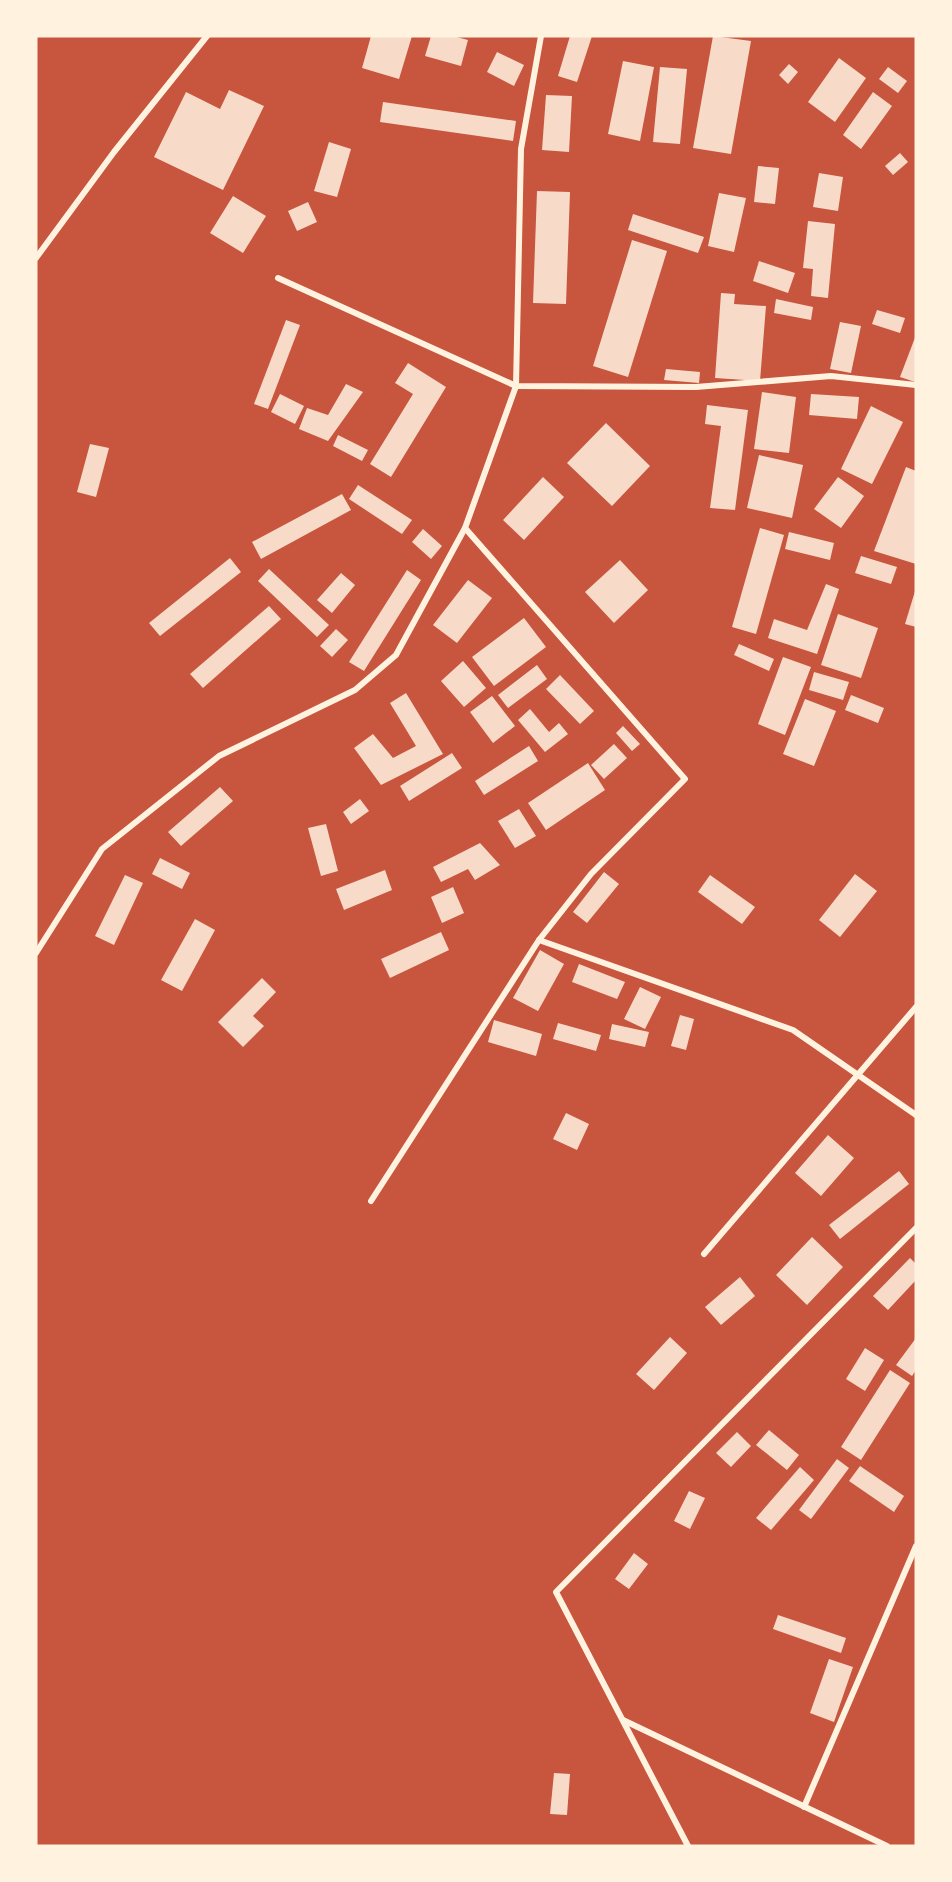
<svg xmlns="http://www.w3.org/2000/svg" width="952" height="1882" viewBox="0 0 952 1882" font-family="'Sofia Sans Condensed',sans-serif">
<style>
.building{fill:#f7dbc8}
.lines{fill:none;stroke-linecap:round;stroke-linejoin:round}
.minor{stroke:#fff3e0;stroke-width:6}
</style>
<rect width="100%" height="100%" fill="#c8553d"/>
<g class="building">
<path d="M 371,36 L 412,36 L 399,79 L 362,68 Z"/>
<path d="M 431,36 L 453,36 L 468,40 L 461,66 L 425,56 Z"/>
<path d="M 570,36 L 592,36 L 577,82 L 558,76 Z"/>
<path d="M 713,36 L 751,41 L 731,154 L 693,148 Z"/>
<path d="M 497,52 L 524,65 L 514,86 L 487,72 Z"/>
<path d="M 839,58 L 866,78 L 835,122 L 808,102 Z"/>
<path d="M 623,61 L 654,67 L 640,141 L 608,134 Z"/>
<path d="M 789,64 L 798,72 L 788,84 L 779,75 Z"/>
<path d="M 660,67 L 687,69 L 680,144 L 653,142 Z"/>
<path d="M 888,67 L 907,81 L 898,93 L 879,79 Z"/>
<path d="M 229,90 L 264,106 L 223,190 L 154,157 L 186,92 L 220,109 Z"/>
<path d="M 873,92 L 892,106 L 861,149 L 843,135 Z"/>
<path d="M 546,95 L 572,96 L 569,152 L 542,150 Z"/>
<path d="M 383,102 L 516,121 L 513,141 L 380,122 Z"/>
<path d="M 329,142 L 351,149 L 337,197 L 314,191 Z"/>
<path d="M 900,153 L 908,162 L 893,175 L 885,166 Z"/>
<path d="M 758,166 L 779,168 L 775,204 L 754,202 Z"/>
<path d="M 819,173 L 843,177 L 838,211 L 813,207 Z"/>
<path d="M 537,191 L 570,192 L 566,304 L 533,303 Z"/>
<path d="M 719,193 L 746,198 L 734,252 L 708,246 Z"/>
<path d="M 233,196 L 266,216 L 243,253 L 210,233 Z"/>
<path d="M 308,202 L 317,222 L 297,231 L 288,211 Z"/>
<path d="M 633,214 L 704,237 L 698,253 L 628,230 Z"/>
<path d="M 808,221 L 835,224 L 828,298 L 811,296 L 813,269 L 803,268 Z"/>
<path d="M 632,240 L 667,251 L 628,377 L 593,366 Z"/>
<path d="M 759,261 L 795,273 L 788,293 L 753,281 Z"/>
<path d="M 721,293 L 735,294 L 734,304 L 766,306 L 760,381 L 715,378 Z"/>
<path d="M 776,299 L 813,307 L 811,320 L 774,313 Z"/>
<path d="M 877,310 L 905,318 L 900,333 L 872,324 Z"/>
<path d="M 286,320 L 300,325 L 268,409 L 254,404 Z"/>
<path d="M 840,322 L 861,326 L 851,373 L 830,369 Z"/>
<path d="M 916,335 L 916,381 L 915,382 L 900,377 Z"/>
<path d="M 408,363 L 446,387 L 391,477 L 370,464 L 413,394 L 395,383 Z"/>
<path d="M 666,369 L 700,372 L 699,383 L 664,380 Z"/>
<path d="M 346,384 L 363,392 L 328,441 L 299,429 L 307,408 L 328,415 Z"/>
<path d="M 762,392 L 796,397 L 789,453 L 754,449 Z"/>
<path d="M 280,394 L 304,406 L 295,424 L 271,412 Z"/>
<path d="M 811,394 L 859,397 L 857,419 L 809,415 Z"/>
<path d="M 707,405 L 748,410 L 735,510 L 710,508 L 721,426 L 705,424 Z"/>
<path d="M 871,406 L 903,422 L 872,484 L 841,469 Z"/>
<path d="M 606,423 L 650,466 L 612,506 L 567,463 Z"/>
<path d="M 338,435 L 368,450 L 362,461 L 333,446 Z"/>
<path d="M 90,444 L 109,448 L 96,497 L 77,492 Z"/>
<path d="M 759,455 L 803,465 L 792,518 L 747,508 Z"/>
<path d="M 906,467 L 916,471 L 916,564 L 874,551 Z"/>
<path d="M 543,477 L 564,497 L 524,540 L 503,520 Z"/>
<path d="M 838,477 L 864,496 L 841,528 L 814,509 Z"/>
<path d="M 358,485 L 412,520 L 402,534 L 349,499 Z"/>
<path d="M 342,494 L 351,510 L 261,559 L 252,542 Z"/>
<path d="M 760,528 L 784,535 L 756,634 L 732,627 Z"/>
<path d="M 423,529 L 442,546 L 431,559 L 412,542 Z"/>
<path d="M 789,532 L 834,543 L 830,560 L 785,549 Z"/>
<path d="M 861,556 L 897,567 L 891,584 L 855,573 Z"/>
<path d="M 230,558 L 241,572 L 160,636 L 149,623 Z"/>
<path d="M 620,560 L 648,590 L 614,623 L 585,592 Z"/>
<path d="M 269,569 L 329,625 L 317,637 L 258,581 Z"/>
<path d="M 407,570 L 421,580 L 364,671 L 349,662 Z"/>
<path d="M 341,573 L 355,585 L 332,613 L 317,600 Z"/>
<path d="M 468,580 L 492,598 L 457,643 L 433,625 Z"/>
<path d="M 826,584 L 839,589 L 817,654 L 768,638 L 774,619 L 807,630 Z"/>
<path d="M 916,588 L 916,627 L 905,624 Z"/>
<path d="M 269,606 L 281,619 L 203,688 L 190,674 Z"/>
<path d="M 838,614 L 878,628 L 861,678 L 821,665 Z"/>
<path d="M 524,618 L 546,647 L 494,686 L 472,657 Z"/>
<path d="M 336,629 L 348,640 L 332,657 L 320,646 Z"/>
<path d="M 739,644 L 774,659 L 769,671 L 734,655 Z"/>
<path d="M 783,657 L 811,667 L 785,735 L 758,724 Z"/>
<path d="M 463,661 L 486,688 L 464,707 L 441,681 Z"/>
<path d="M 537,665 L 547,679 L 508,708 L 498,695 Z"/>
<path d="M 814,672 L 849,682 L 843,700 L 809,690 Z"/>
<path d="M 560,675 L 594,711 L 580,724 L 546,689 Z"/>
<path d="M 406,693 L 443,754 L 381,785 L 354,748 L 373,734 L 393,758 L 416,746 L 390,703 Z"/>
<path d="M 851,695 L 884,708 L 878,723 L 845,710 Z"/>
<path d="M 492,696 L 515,726 L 493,743 L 470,712 Z"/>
<path d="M 805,699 L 836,711 L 814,766 L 783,754 Z"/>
<path d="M 530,709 L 549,732 L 559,723 L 568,734 L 545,752 L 518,720 Z"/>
<path d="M 623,726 L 640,744 L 632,751 L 616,733 Z"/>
<path d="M 614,744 L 627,758 L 604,779 L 591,765 Z"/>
<path d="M 529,746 L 538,761 L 484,795 L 475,781 Z"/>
<path d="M 452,753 L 462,768 L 409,801 L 400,786 Z"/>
<path d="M 588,763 L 605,790 L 546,830 L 528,803 Z"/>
<path d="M 220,787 L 233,801 L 181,846 L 168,832 Z"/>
<path d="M 360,799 L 369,811 L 351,824 L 343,812 Z"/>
<path d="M 519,809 L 536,836 L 515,848 L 498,821 Z"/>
<path d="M 326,824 L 338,871 L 321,876 L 308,828 Z"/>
<path d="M 480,843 L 500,865 L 475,880 L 468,869 L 441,882 L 433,867 Z"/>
<path d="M 160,858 L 190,873 L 182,889 L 152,874 Z"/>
<path d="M 385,870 L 392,890 L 344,910 L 336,889 Z"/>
<path d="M 604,872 L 619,884 L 587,923 L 573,912 Z"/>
<path d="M 855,874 L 877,891 L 840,937 L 819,920 Z"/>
<path d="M 125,875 L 143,883 L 114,945 L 95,936 Z"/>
<path d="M 710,875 L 755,907 L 742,924 L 698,892 Z"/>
<path d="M 453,887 L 464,913 L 442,923 L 431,897 Z"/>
<path d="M 195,919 L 215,930 L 182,991 L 161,980 Z"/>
<path d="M 441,932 L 449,950 L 390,978 L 381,959 Z"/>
<path d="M 540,950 L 564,964 L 538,1011 L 513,998 Z"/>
<path d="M 579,964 L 625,982 L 617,999 L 572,982 Z"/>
<path d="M 262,978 L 276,992 L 253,1016 L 264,1026 L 243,1047 L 218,1022 Z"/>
<path d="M 640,987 L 661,997 L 645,1029 L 624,1019 Z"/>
<path d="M 680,1015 L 694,1019 L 686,1050 L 671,1046 Z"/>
<path d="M 494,1020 L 542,1034 L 536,1056 L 488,1042 Z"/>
<path d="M 558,1023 L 601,1035 L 596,1051 L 553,1039 Z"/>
<path d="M 612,1024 L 649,1032 L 645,1047 L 609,1039 Z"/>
<path d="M 566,1113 L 589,1124 L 577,1150 L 553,1139 Z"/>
<path d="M 828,1135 L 854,1158 L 821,1196 L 795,1173 Z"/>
<path d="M 899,1171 L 909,1184 L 840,1239 L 829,1225 Z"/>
<path d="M 812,1237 L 843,1267 L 807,1305 L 776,1275 Z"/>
<path d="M 910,1258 L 916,1264 L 916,1280 L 888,1310 L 873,1296 Z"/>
<path d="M 740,1277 L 755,1296 L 721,1325 L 705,1307 Z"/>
<path d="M 670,1337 L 687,1353 L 654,1390 L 636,1374 Z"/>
<path d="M 916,1338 L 916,1370 L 912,1376 L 896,1365 Z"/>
<path d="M 865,1348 L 884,1360 L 865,1391 L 846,1379 Z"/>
<path d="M 890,1370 L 910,1383 L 861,1460 L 841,1447 Z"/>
<path d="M 769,1430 L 799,1455 L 787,1470 L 756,1445 Z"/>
<path d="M 737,1432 L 751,1446 L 731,1467 L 716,1453 Z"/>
<path d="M 837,1459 L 849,1468 L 811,1519 L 799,1510 Z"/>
<path d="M 860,1466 L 904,1496 L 894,1512 L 849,1481 Z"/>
<path d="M 800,1467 L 814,1480 L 771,1530 L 756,1518 Z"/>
<path d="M 689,1491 L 705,1498 L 690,1529 L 674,1521 Z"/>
<path d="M 634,1553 L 648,1564 L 629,1589 L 615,1579 Z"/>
<path d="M 778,1615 L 846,1638 L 841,1653 L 773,1629 Z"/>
<path d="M 829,1659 L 853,1667 L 834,1722 L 810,1713 Z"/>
<path d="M 554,1773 L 570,1774 L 567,1815 L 550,1814 Z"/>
</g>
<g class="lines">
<g class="minor">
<path d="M 36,258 L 114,152 L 207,36"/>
<path d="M 278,278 L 516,386 L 696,387 L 831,376 L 916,385"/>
<path d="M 539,940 L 793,1030 L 916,1115"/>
<path d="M 36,953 L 102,849 L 219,756 L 355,690 L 396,655 L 465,528 L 516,386 L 521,149 L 541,36"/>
<path d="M 371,1201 L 539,940 L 591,874 L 685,779 L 465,528"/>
<path d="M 704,1254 L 916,1007"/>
<path d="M 623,1720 L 887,1846"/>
<path d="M 804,1807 L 916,1546"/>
<path d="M 688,1846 L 556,1592 L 916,1228"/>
</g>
</g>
<rect width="952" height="1882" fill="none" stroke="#fff3e0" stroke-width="75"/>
</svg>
